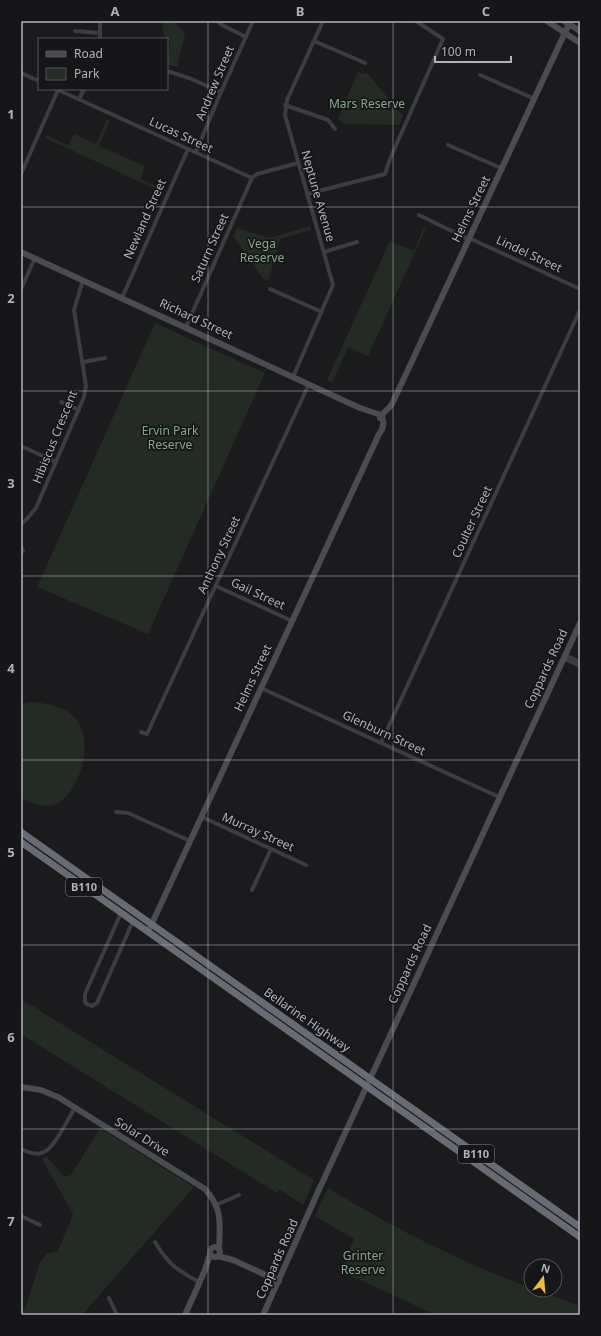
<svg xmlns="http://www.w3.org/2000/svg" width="601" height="1336" viewBox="0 0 601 1336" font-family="'Noto Sans',sans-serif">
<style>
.green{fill:#232b24}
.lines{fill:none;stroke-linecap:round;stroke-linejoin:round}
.street{stroke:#3c3d42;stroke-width:4}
.secondary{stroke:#4a4c52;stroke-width:6}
.highway{stroke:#686b73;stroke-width:7}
.grid{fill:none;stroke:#aeb2bc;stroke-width:1;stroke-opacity:0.55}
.labels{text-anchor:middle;stroke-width:3.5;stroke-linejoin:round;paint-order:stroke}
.shield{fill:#161618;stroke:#80838b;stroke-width:1}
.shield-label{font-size:11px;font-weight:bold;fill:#aeb2bc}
.street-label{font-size:12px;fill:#aeb2bc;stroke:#161618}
.park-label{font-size:12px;fill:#85a788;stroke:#161618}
.neatline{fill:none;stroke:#aeb2bc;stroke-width:1.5}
.grid-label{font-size:13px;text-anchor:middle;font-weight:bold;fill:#aeb2bc}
</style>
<rect width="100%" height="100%" fill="#1b1b1d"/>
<g class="green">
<path d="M 166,21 L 173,21 L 185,33 L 177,67 L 167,64 L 170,41 L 165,39 L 162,22 Z"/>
<path d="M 358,72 L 362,74 L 367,73 L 403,116 L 399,125 L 344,124 L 338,118 Z"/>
<path d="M 107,119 L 110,121 L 99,146 L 145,166 L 140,179 L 163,189 L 162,192 L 45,138 L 46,135 L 68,145 L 74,134 L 96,144 Z"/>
<path d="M 310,226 L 311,230 L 280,239 L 269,279 L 264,280 L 233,236 L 237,228 L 269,238 Z"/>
<path d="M 424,227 L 426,228 L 368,356 L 348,347 L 332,383 L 327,380 L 390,241 L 414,251 Z"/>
<path d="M 155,323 L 265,373 L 148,634 L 37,587 Z"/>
<path d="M 30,702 C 46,703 64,706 75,718 C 95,739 81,790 58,803 C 52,807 47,806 40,805 C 33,804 27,802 21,797 L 21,704 Z"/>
<path d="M 21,999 L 314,1180 L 303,1205 L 279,1189 L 277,1193 L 21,1034 Z"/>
<path d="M 100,1128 L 194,1187 L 82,1315 L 21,1315 L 21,1311 L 25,1309 L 40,1262 L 47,1254 L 58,1251 L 73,1214 L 42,1159 L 46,1156 L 65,1177 L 71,1175 Z"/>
<path d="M 328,1188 C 392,1227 460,1262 531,1288 L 531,1290 L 537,1290 L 580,1306 L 580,1315 L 436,1315 L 341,1271 L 354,1239 L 315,1216 Z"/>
</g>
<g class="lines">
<g class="street">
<path d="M 100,21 L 100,39"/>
<path d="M 218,21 L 222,25 L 246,37"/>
<path d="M 75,31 L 100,33"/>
<path d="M 314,41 L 365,63"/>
<path d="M 167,71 L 189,78 L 221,92"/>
<path d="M 21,73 L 39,81"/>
<path d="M 480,75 L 535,99"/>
<path d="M 56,89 L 252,178 L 257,174 L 298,163"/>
<path d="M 79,99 L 84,89"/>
<path d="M 285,105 L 328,120 L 335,129"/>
<path d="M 448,145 L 503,169"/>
<path d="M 196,152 L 221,92 L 253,21"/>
<path d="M 21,174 L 58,90"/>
<path d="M 307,194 L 385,174 L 390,159 L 443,39 L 416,21"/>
<path d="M 419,215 L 468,239"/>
<path d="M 469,238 L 580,289"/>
<path d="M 324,252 L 357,242"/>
<path d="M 21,289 L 35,258"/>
<path d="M 270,289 L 322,312"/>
<path d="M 122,298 L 188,149"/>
<path d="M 186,327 L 252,178"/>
<path d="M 83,362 L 105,358"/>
<path d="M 293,377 L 333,285 L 285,115 L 287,100 L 323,21"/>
<path d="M 61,402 L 79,410"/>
<path d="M 21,446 L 56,462"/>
<path d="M 21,524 L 26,520 L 36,508 L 84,397 L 86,386 L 74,310 L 83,280"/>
<path d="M 21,546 L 23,551"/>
<path d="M 216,586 L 292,621"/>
<path d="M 565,655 L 580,662"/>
<path d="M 563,658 L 580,666"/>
<path d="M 261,688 L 499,797"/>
<path d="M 141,732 L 147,734 L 309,384"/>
<path d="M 381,743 L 580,310"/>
<path d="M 116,812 L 128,813 L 190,841"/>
<path d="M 202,817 L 306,865"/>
<path d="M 252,890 L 271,849"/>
<path d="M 121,913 L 85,994 L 85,1002 L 87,1004 L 92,1006 L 97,1003 L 133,921"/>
<path d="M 21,1149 C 28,1152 35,1155 42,1153 C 54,1150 68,1118 75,1108"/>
<path d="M 216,1205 L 239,1195"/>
<path d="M 21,1216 L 40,1225"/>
<path d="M 155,1242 C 168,1264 177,1270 199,1282"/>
<path d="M 109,1298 L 117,1315"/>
</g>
<g class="secondary">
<path d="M 547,21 L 580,43"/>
<path d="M 564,21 L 580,31"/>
<path d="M 21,252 L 360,408 L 381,415"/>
<path d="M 380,418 C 381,414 389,409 392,404 L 569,24"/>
<path d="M 148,932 L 379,434 C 384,428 385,422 381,415"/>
<path d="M 21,1087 L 41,1090 L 58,1097 L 205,1189 C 223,1209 220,1224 219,1249"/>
<circle cx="215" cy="1252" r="5"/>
<path d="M 218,1256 L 233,1260 L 279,1281"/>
<path d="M 185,1315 L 205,1270 L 210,1254"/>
<path d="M 263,1315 L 317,1194 L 580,623"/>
</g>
<g class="highway">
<path d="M 21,832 L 580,1227"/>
<path d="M 21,842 L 580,1237"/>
</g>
</g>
<path class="grid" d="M 208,21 L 208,1315M 393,21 L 393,1315M 21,207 L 580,207M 21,391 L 580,391M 21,576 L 580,576M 21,760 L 580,760M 21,945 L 580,945M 21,1129 L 580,1129"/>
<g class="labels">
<g class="shield">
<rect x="66" y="878" width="36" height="18" rx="3"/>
<rect x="458" y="1145" width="36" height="18" rx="3"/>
</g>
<g class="shield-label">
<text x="84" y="891">B110</text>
<text x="476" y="1158">B110</text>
</g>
<g class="street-label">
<text transform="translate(215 83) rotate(-67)" y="4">Andrew Street</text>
<text transform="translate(181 135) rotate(25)" y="4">Lucas Street</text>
<text transform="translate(318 196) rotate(74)" y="4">Neptune Avenue</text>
<text transform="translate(471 209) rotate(-64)" y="4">Helms Street</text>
<text transform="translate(145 219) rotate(-66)" y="4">Newland Street</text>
<text transform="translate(210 248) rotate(-66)" y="4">Saturn Street</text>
<text transform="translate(529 254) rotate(25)" y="4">Lindel Street</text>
<text transform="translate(196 319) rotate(25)" y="4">Richard Street</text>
<text transform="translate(55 437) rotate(-68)" y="4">Hibiscus Crescent</text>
<text transform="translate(472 522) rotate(-65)" y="4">Coulter Street</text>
<text transform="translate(219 555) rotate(-65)" y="4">Anthony Street</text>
<text transform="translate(258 594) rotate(25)" y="4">Gail Street</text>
<text transform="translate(546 669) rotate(-65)" y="4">Coppards Road</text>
<text transform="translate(253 678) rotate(-65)" y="4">Helms Street</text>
<text transform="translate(384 733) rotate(25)" y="4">Glenburn Street</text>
<text transform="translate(258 832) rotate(24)" y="4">Murray Street</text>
<text transform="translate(410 964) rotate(-65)" y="4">Coppards Road</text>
<text transform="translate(307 1020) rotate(35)" y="4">Bellarine Highway</text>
<text transform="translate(142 1137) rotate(32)" y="4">Solar Drive</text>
<text transform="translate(277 1259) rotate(-66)" y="4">Coppards Road</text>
</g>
<g class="park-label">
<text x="367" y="108">Mars Reserve</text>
<text x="262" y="248">Vega<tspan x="262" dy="14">Reserve</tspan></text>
<text x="170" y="435">Ervin Park<tspan x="170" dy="14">Reserve</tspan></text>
<text x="363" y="1260">Grinter<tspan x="363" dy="14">Reserve</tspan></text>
</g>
</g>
<rect width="601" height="1336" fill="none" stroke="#161618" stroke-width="44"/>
<rect x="38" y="38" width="130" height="52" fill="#161618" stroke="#53545a"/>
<rect x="46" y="51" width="20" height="6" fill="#4a4c52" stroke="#53545a"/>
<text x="74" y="58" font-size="12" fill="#aeb2bc">Road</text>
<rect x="46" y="68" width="20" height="12" fill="#232b24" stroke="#53545a"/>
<text x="74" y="78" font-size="12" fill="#aeb2bc">Park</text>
<g transform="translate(543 1278) rotate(16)"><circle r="19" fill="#161618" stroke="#53545a"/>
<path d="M0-3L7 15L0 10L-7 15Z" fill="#f0b940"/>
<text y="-6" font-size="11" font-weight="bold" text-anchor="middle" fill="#aeb2bc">N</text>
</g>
<path d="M435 56v6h76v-6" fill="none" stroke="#aeb2bc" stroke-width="2"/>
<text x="441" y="56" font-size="12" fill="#aeb2bc" stroke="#161618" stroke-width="3" paint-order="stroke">100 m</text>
<rect x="22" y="22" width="557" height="1292" class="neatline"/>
<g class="grid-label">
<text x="115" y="16">A</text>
<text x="300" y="16">B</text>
<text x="486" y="16">C</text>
<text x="11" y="119">1</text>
<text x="11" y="303">2</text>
<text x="11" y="488">3</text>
<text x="11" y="673">4</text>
<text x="11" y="857">5</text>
<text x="11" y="1042">6</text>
<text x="11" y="1226">7</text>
</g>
</svg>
